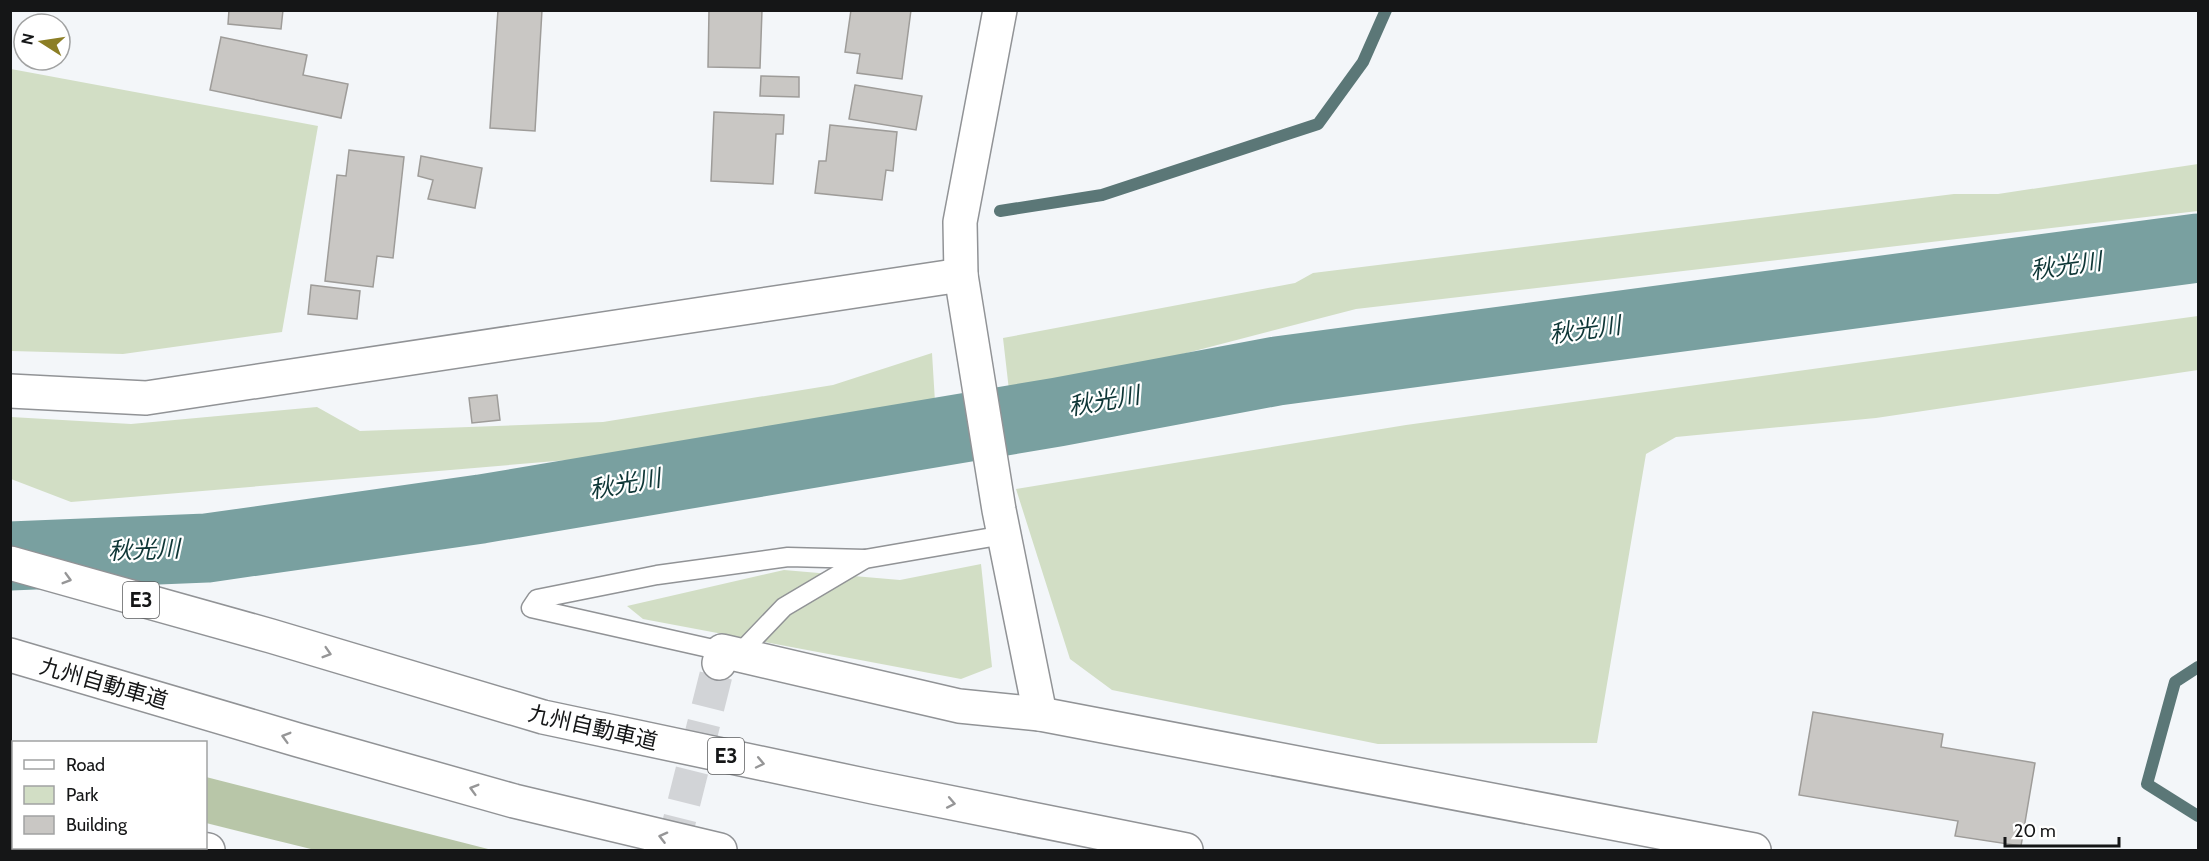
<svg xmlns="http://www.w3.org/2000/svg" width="2209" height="861" viewBox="0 0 2209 861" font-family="Cabin,'Noto Sans JP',sans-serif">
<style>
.green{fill:#d2dec5}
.forest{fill:#b8c6a8}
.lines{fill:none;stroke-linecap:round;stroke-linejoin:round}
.stream{stroke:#5b7777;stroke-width:12}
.river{stroke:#79a0a0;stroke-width:69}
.building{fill:#c9c7c4;stroke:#9e9c99;stroke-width:1.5}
.street-tunnel{stroke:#d2d4d7;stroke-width:33;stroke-dasharray:33 16;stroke-linecap:butt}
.lane-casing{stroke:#919396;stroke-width:21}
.street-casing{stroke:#919396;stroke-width:36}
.secondary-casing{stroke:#919396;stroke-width:36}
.highway-casing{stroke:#919396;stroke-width:36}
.lane{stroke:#fff;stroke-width:18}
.street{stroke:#fff;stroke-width:33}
.secondary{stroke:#fff;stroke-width:33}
.highway{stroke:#fff;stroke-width:33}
.oneway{stroke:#969697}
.labels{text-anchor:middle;stroke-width:4.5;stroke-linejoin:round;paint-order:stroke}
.shield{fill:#fff;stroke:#5b5c5d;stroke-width:1.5}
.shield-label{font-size:21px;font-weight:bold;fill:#151617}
.street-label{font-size:22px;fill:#151617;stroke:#fff}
.water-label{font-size:24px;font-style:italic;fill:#0e3636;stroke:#fff}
</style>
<rect width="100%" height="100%" fill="#f3f6f9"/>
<g class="green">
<path d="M 11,69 L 318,126 L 282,332 L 123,354 L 11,351 Z"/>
<path d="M 2198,164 L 2198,211 L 1356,309 L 1010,399 L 1003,338 L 1295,283 L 1313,273 L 1954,194 L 1998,194 Z"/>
<path d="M 2198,316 L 2198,370 L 1876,418 L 1676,437 L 1646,454 L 1597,743 L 1378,744 L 1112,690 L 1070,659 L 1016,489 L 1406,425 Z"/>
<path d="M 932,353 L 935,402 L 604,457 L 71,502 L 11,479 L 11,417 L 131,424 L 317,407 L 360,431 L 603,422 L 833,385 Z"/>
<path d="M 981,564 L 992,667 L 961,679 L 643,619 L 627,606 L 784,570 L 900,580 Z"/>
</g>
<path class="forest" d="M 206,777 L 492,850 L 315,850 L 206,823 Z"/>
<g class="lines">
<g class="stream">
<path d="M 1000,211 L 1102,195 L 1318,124 L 1363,62 L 1386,10"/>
<path d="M 2198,667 L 2175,682 L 2147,784 L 2198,816"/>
</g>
<path class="river" d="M 10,556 L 207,548 L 481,509 L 1058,412 L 1277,371 L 2198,248"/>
</g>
<g class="building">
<path d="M 229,10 L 283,10 L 281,29 L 228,24 Z"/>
<path d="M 498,10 L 542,10 L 535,131 L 490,128 Z"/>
<path d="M 709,10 L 762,10 L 760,68 L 708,67 Z"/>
<path d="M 851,10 L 911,10 L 902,79 L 857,73 L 860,54 L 845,52 Z"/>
<path d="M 221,37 L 307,55 L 303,75 L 348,84 L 341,118 L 210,90 Z"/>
<path d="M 761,76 L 799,77 L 799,97 L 760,96 Z"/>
<path d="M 855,85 L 922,96 L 916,130 L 849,119 Z"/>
<path d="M 714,112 L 784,115 L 783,134 L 776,134 L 773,184 L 711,181 Z"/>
<path d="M 830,125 L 897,132 L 893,171 L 886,170 L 882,200 L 815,193 L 819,161 L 826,161 Z"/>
<path d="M 349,150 L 404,157 L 393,258 L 377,256 L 373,287 L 325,281 L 337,175 L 346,176 Z"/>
<path d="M 421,156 L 482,168 L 475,208 L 428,199 L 433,180 L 418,176 Z"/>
<path d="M 311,285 L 360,291 L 357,319 L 308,314 Z"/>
<path d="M 497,395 L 500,420 L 472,423 L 469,398 Z"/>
<path d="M 1813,712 L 1943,734 L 1941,747 L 2035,763 L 2021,846 L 1955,836 L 1958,821 L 1799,795 Z"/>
</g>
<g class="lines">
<path class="street-tunnel" d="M 672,850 L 719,663"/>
<g class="lane-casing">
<g id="lane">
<path d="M 722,651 L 531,608 L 537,599 L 657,575 L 788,557 L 865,559"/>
<path d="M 738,655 L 784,607 L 865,559 L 1004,535"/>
</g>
</g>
<g class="street-casing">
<g id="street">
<path d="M 961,275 L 960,222 L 1000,10"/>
<path d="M 719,663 L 722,651 L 959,706 L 1040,714 L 1754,850"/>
<path d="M 10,794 L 14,797"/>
<path d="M 196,848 L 208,850"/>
</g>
</g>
<g class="secondary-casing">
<path id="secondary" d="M 10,391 L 146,398 L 961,275 L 999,510 L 1040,714"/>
</g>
<g class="highway-casing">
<g id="highway">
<path d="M 10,563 L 271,636 L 543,717 L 873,787 L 1186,850"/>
<path d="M 10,655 L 298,740 L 514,801 L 720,850"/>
</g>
</g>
<use href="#lane" class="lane"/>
<use href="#street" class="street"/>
<use href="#secondary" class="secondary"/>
<use href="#highway" class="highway"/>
</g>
<defs><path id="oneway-chevron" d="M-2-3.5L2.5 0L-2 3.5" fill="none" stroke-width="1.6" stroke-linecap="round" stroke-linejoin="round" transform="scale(1.5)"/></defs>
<g class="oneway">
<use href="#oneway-chevron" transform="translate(67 579) rotate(16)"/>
<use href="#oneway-chevron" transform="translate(327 653) rotate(17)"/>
<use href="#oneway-chevron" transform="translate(286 737) rotate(-164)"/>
<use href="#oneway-chevron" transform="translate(760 763) rotate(12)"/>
<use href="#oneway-chevron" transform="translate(474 789) rotate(-164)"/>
<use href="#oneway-chevron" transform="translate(951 803) rotate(11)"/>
<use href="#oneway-chevron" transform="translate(663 837) rotate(-166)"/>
</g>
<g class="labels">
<g class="shield">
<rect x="123" y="582" width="36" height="36" rx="4.5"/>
<rect x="708" y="738" width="36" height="36" rx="4.5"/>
</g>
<g class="shield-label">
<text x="141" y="607">E3</text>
<text x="726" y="763">E3</text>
</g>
<g class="street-label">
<text transform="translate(104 683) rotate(16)" y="8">九州自動車道</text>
<text transform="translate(593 727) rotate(13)" y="8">九州自動車道</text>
</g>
<g class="water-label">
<text transform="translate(2066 266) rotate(-8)" y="8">秋光川</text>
<text transform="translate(1585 330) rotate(-8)" y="8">秋光川</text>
<text transform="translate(1104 401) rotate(-10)" y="8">秋光川</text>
<text transform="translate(625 484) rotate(-10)" y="8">秋光川</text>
<text transform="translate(144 550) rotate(-2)" y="8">秋光川</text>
</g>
</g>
<rect width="2209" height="861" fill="none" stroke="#151617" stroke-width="24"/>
<rect x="12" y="741" width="195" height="108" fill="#ffffff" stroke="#a1a2a2" stroke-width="1.5"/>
<rect x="24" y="760" width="30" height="9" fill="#ffffff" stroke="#a1a2a2" stroke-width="1.5"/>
<text x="66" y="771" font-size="18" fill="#151617">Road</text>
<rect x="24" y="786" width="30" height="18" fill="#d2dec5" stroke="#a1a2a2" stroke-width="1.5"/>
<text x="66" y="801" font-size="18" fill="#151617">Park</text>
<rect x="24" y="816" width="30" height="18" fill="#c9c7c4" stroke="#a1a2a2" stroke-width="1.5"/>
<text x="66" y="831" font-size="18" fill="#151617">Building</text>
<g transform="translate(42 42) rotate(282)"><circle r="28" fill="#ffffff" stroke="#a1a2a2" stroke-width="1.5"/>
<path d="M0-4.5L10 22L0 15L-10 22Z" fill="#8c7e25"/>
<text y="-9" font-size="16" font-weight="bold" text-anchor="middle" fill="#151617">N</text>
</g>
<path d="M2005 837v9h114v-9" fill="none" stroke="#151617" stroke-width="3"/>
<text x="2014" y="837" font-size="18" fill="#151617" stroke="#ffffff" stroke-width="4.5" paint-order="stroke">20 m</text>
</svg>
